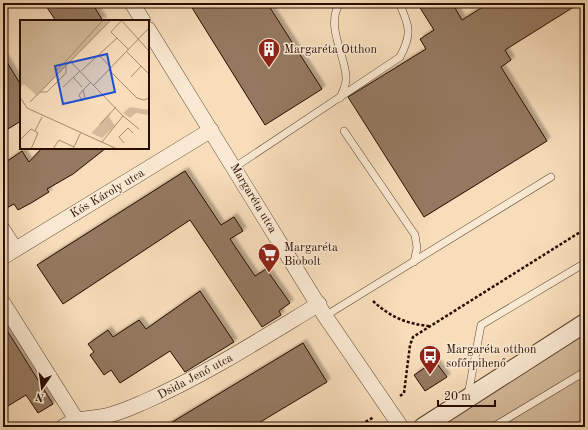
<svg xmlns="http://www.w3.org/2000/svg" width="588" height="430" viewBox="0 0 588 430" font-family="'Old Standard TT',serif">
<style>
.green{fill:#d4ba9a;stroke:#7e644d}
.building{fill:#947961;stroke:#290d00;filter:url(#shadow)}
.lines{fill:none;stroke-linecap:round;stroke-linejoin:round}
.service-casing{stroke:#5c412e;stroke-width:8}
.minor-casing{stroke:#5c412e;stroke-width:16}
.tertiary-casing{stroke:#5c412e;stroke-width:20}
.path{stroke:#290d00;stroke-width:2.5;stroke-dasharray:3 2;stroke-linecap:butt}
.service{stroke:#fae9d2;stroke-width:7}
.minor{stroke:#fae9d2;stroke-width:15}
.tertiary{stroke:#fae9d2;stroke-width:18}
.labels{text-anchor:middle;stroke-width:3;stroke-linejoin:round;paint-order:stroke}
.poi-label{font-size:12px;fill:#290d00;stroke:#fae9d2;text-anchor:start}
.street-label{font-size:12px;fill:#290d00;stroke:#fae9d2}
.inset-road{fill:none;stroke:#a58a70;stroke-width:1}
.view{fill:#1d4ed8;fill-opacity:0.15;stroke:#1d4ed8;stroke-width:2}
.inset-edge{fill:none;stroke:#290d00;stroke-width:2}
</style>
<defs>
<filter id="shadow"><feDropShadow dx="3.5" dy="-3.5" stdDeviation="1" flood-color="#0004"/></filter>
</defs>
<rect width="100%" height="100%" fill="#f7ddba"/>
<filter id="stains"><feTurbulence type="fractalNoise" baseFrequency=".005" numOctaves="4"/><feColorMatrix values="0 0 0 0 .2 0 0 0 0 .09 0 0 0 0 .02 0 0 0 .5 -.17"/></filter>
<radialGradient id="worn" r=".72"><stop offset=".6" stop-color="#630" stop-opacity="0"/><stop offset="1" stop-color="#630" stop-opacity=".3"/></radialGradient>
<path class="green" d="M 585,323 L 585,427 L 423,427 Z"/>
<g class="building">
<path d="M 44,3 L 92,3 L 103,21 L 56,21 Z"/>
<path d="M 189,3 L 267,3 L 322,89 L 265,125 Z"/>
<path d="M 417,3 L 452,3 L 462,20 L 489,3 L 580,3 L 505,50 L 511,60 L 501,67 L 547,141 L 424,217 L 348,97 L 426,49 L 420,39 L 434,30 Z"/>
<path d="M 3,56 L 21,85 L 21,121 L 3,132 Z"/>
<path d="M 42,148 L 106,148 L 73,174 L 47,189 L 49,192 L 31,203 L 18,210 L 14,204 L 3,210 L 3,164 L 22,151 L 29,162 Z"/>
<path d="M 185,171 L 221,225 L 234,217 L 243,231 L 230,239 L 255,276 L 266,269 L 290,303 L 279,311 L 281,315 L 262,327 L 190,220 L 63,304 L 37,265 Z"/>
<path d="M 200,291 L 234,342 L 185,372 L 170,351 L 120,383 L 111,370 L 104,375 L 90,355 L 94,352 L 88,344 L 108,330 L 113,337 L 139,320 L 146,329 Z"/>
<path d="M 3,324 L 53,404 L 38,413 L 26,395 L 3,409 Z"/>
<path d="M 303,343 L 327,382 L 252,427 L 164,427 Z"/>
<path d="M 435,361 L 447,377 L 425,391 L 414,375 Z"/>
</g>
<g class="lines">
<g class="service-casing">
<g id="service">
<path d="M 340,3 C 325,25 345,54 346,77 C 347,84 343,91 340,98"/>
<path d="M 344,131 L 415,235 L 417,248 L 414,262"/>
<path d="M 235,167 L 400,57 C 412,35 410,26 399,3"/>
<path d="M 325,316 L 551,177"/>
<path d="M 468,395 L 481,325 L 585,263"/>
<path d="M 493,427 L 581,374"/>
</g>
</g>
<g class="minor-casing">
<g id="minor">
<path d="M 132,3 L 143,21"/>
<path d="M 148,29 L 325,316 L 401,427"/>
<path d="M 3,230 L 15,249"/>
<path d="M 3,257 L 211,130"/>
<path d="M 3,303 L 76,419"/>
<path d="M 63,427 C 80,417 82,420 100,417 C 115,415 130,408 144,402 C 205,375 261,339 319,304"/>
</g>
</g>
<g class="tertiary-casing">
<path id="tertiary" d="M 423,427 L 585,323"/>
</g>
<g class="path">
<path d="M 373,301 C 390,317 407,324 429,326"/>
<path d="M 400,396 L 404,393 L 410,345 L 413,337 L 585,229"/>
<path d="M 357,427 L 374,417"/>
<path d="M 373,427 L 378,423"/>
</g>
<use href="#service" class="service"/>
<use href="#minor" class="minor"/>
<use href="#tertiary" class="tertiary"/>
</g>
<defs>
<g id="building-pin" transform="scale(1.15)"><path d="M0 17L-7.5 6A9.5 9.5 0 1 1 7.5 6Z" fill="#8f2418" stroke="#fae9d2"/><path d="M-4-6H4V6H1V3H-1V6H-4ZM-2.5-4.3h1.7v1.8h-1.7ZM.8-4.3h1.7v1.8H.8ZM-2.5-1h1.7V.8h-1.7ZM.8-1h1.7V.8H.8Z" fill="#fff"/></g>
<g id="supermarket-pin" transform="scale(1.15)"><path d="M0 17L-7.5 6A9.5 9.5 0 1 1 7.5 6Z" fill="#8f2418" stroke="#fae9d2"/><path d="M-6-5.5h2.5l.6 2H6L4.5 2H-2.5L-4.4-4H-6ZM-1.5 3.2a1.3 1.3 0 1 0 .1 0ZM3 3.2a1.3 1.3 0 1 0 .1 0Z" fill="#fff"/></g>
<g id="bus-pin" transform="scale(1.15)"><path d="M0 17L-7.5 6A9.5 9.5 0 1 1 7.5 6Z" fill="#8f2418" stroke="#fae9d2"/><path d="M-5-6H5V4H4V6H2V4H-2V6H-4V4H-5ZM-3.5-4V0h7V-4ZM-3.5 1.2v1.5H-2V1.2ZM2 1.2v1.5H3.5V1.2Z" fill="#fff"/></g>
</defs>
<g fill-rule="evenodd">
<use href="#building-pin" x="269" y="49"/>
<use href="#supermarket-pin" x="269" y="254"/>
<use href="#bus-pin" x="430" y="356"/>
</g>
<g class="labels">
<g class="poi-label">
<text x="284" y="53">Margaréta Otthon</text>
<text x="284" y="251">Margaréta<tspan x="284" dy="14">Biobolt</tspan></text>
<text x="446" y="353">Margaréta otthon<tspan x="446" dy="14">sofőrpihenő</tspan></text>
</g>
<g class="street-label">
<text transform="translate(107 193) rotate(-31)" y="4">Kós Károly utca</text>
<text transform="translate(254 198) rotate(59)" y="4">Margaréta utca</text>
<text transform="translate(195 376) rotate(-28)" y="4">Dsida Jenő utca</text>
</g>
</g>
<g transform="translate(20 20)">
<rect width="129" height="129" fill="#f7ddba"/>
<path d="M 0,0 L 91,0 L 17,76 L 4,64 L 0,68 ZM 110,87 L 129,90 L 129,95 L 116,93 L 110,98 L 103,93 ZM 91,93 L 89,97 L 95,106 L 82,118 L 71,113 Z" fill="#d4ba9a"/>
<path class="inset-road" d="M 101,0 L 129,31M 101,1 L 91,12 L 109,30M 107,32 L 129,54M 80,36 L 91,48M 48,39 L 83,0M 50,41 L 103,96M 89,50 L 117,78 L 124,80 L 129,78M 36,51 L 48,39M 61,51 L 97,18M 53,57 L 62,67M 111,57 L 121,46M 74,65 L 129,8M 43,67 L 60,51M 63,70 L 65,78 L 62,81 L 59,75 L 63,70 L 71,62M 20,72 L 27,72 L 46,53 L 46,46M 0,77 L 7,88 L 97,129M 10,82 L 91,0M 103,96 L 119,109M 80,104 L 96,87M 15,111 L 22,97M 0,120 L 11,109 L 18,113 L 11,129M 82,122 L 103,96M 104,123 L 99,117 L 108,108 L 113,113M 33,129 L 39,120 L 54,127M 53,129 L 61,112"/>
<path class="view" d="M 87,34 L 95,72 L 43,84 L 35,46 Z"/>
<rect width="129" height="129" class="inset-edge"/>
</g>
<rect width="588" height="430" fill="none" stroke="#f7ddba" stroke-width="16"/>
<rect x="4" y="4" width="580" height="422" fill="none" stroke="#290d00" stroke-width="2"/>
<rect x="8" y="8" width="572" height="414" fill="none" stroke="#290d00"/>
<g transform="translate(42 388) rotate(193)" stroke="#fae9d2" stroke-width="3" paint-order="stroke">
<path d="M0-3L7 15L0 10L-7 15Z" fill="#290d00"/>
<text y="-6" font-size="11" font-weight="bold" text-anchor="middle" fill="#290d00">N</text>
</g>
<path d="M438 400v6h57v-6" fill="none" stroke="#290d00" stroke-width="2"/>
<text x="444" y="400" font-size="12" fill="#290d00" stroke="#fae9d2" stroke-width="3" paint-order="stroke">20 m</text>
<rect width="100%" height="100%" filter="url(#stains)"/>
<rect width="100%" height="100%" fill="url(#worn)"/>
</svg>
